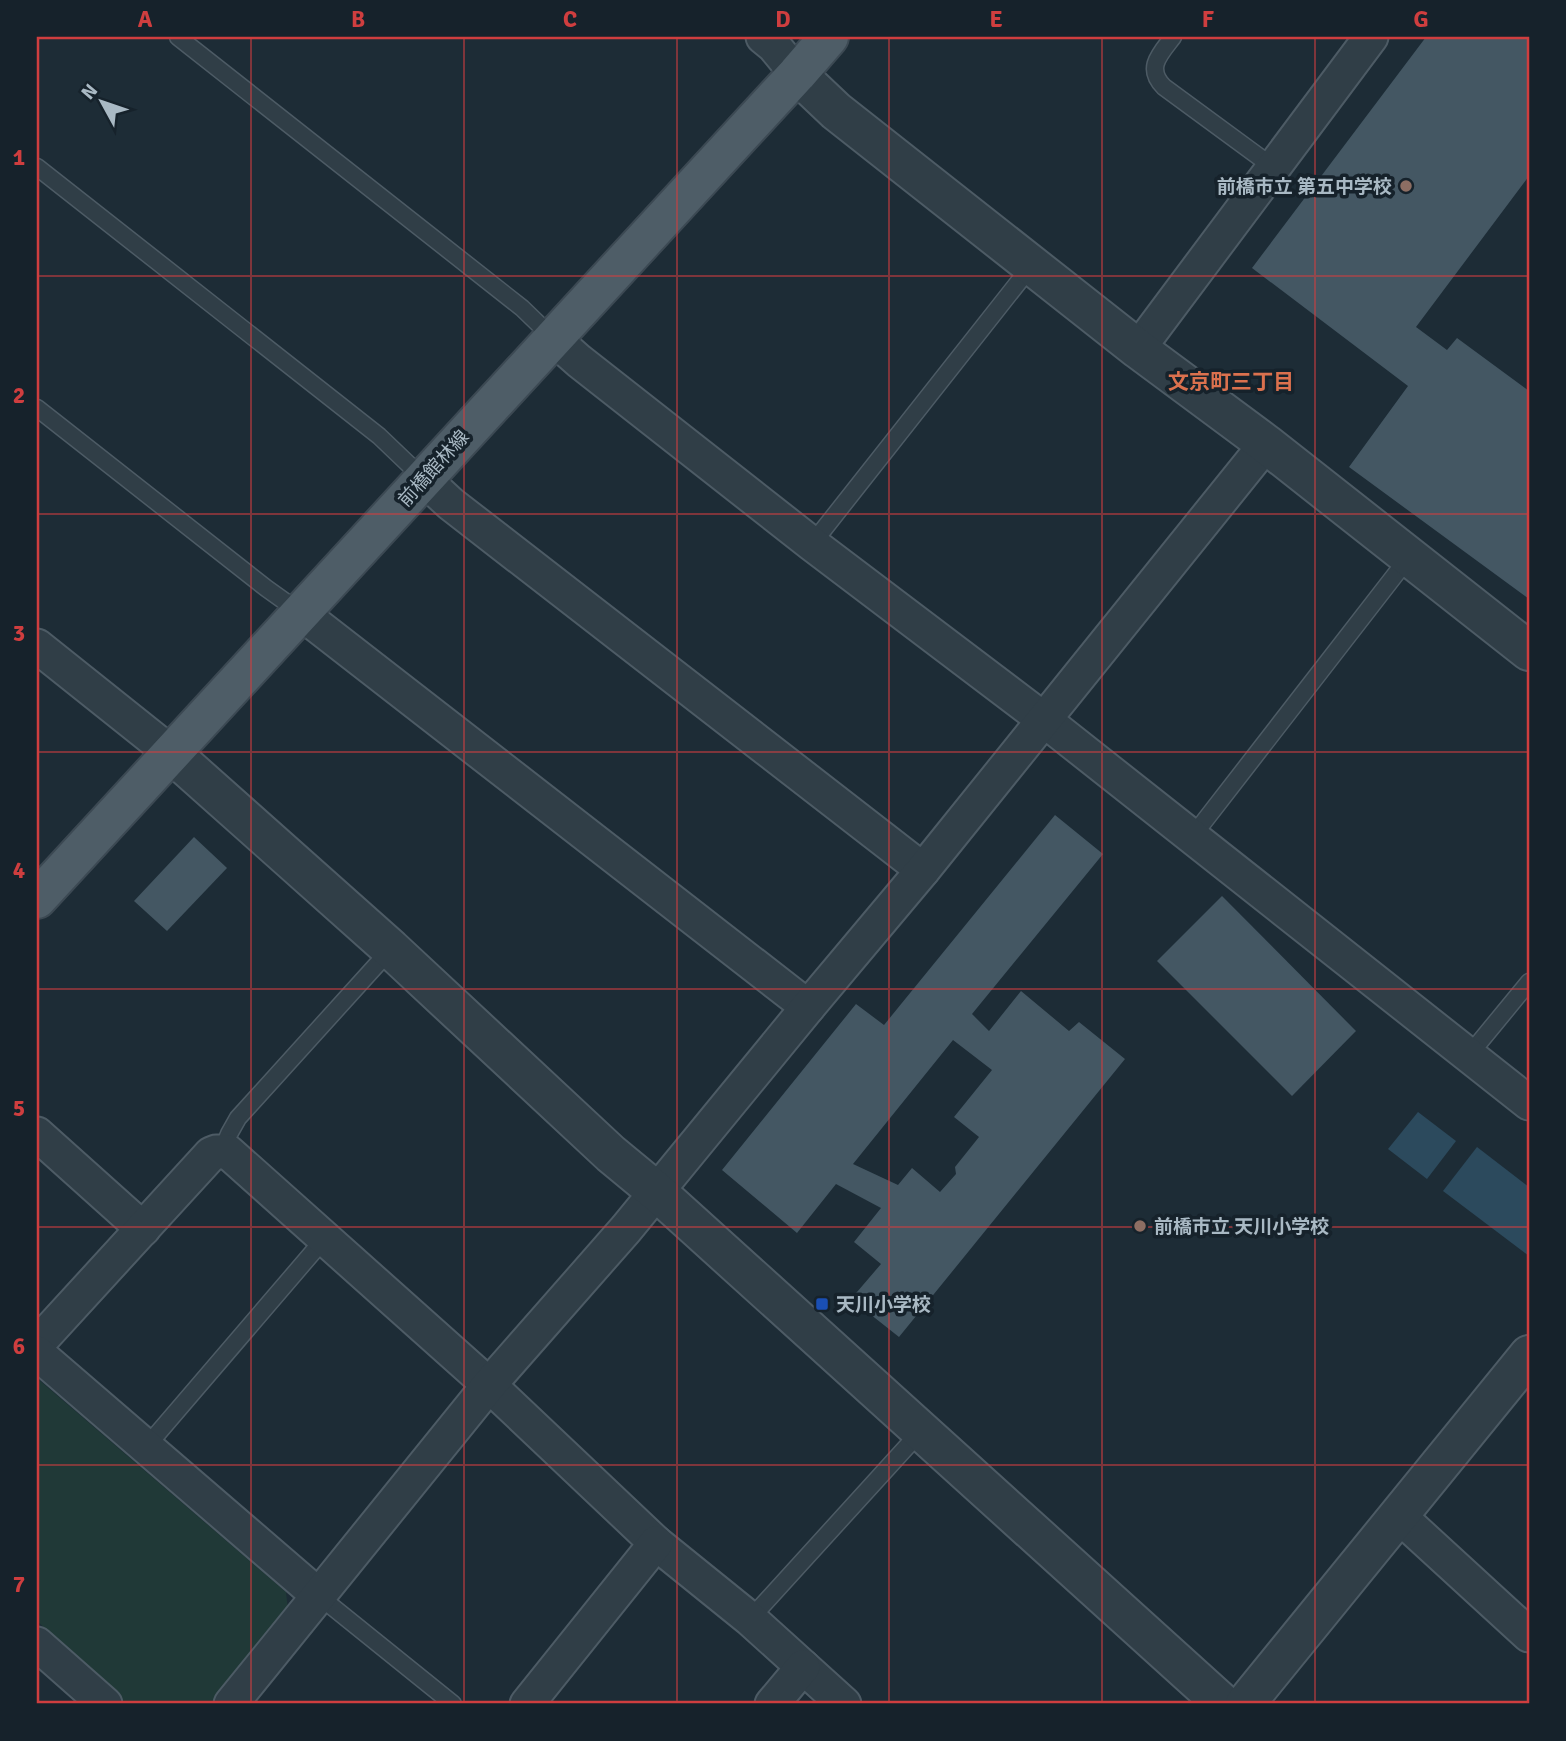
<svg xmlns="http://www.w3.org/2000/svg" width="1566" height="1741" viewBox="0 0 1566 1741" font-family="Signika,'Noto Sans JP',sans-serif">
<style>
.green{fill:#203937}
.water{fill:#2c4a5d}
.building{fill:#445763;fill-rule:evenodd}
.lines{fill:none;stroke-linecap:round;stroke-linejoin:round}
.service-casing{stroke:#4d5b65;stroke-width:19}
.minor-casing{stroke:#4d5b65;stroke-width:37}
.tertiary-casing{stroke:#4d5b65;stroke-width:42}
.primary-casing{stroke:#3c4953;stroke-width:42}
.service{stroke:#303e47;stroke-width:16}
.minor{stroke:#303e47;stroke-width:33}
.tertiary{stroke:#303e47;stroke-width:38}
.primary{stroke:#4e5d67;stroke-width:38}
.grid{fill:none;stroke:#cf3e3f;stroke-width:2;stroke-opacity:0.55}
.education-dot{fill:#8d6e63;stroke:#16222b;stroke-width:2.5}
.transit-dot{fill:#1a4fb4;stroke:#16222b;stroke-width:2.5}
.labels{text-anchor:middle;stroke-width:7;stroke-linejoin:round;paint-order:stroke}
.poi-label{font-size:19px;font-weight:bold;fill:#a9b9c4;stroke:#16222b;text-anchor:start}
.street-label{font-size:19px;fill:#a9b9c4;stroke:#16222b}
.neighbourhood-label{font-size:21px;font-weight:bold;fill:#db714e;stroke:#16222b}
.neatline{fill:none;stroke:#cf3e3f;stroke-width:2.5}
.grid-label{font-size:23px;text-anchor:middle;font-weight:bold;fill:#cf3e3f}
</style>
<rect width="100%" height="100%" fill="#1d2c36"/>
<path class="green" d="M 37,1379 L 38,1379 L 286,1592 L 288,1610 L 213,1704 L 127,1704 L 37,1621 Z"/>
<g class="water">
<path d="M 1418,1112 L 1456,1141 L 1427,1179 L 1388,1149 Z"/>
<path d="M 1477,1147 L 1529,1187 L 1529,1256 L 1443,1191 Z"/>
</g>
<g class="building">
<path d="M 1426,37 L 1529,37 L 1529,176 L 1416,327 L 1447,350 L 1457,338 L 1529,391 L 1529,599 L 1349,467 L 1408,386 L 1252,268 Z"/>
<path d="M 1055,815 L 1103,854 L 972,1014 L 989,1031 L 1021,991 L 1069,1031 L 1079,1022 L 1125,1059 L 899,1337 L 851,1299 L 881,1264 L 854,1242 L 881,1208 L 836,1184 L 797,1233 L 722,1170 L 856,1004 L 884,1025 ZM 953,1040 L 992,1070 L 954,1117 L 979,1137 L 955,1167 L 956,1174 L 940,1192 L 912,1168 L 898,1185 L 853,1164 Z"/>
<path d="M 194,837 L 227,868 L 167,931 L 134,901 Z"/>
<path d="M 1222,896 L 1356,1031 L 1292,1096 L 1157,961 Z"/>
</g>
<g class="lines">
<g class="service-casing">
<g id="service">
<path d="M 178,37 L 522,308 L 553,338"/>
<path d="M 1173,37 C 1160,54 1145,68 1164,87 L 1273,167"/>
<path d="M 37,167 L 379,436 L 424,479"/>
<path d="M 37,408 L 266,588 L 301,613"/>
<path d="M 812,544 L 1032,265"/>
<path d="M 1192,837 L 1409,557"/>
<path d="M 1469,1055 L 1529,982"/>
<path d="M 222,1151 L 229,1134 L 238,1118 L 391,949"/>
<path d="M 146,1447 L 325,1238"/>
<path d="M 319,1596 L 453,1704"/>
<path d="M 750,1619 L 922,1430"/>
</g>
</g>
<g class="minor-casing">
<g id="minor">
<path d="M 763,37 L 774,46 L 797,74"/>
<path d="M 553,338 L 579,361 L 812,544 L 1043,719 L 1529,1103"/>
<path d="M 1138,349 L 1371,37"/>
<path d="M 424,479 L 451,504 L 923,870"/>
<path d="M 301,613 L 808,1007"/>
<path d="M 37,646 L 171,753"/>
<path d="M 37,1134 L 143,1229"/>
<path d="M 37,1344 L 211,1154 L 216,1152 L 228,1152 L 489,1385 L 656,1543 L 750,1619 L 844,1704"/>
<path d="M 37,1353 L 319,1596"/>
<path d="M 1398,1515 L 1529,1635"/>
<path d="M 37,1644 L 105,1704"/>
<path d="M 231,1704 L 489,1385 L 626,1229 L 808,1007 L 923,870 L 1266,444"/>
<path d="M 527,1704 L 656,1543"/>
<path d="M 772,1704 L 803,1667"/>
</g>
</g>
<g class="tertiary-casing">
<g id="tertiary">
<path d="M 797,74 L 836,111 L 1138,349 L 1266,444 L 1529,651"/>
<path d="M 171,753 L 391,949 L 611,1154 L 657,1192 L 1223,1704"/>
<path d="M 1245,1704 L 1529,1355"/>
</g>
</g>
<g class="primary-casing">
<path id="primary" d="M 37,899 L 797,74 L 829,37"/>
</g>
<use href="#service" class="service"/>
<use href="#minor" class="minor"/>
<use href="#tertiary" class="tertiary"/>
<use href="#primary" class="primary"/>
</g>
<path class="grid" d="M 251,37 L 251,1704M 464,37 L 464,1704M 677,37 L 677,1704M 889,37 L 889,1704M 1102,37 L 1102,1704M 1315,37 L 1315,1704M 37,276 L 1529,276M 37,514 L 1529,514M 37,752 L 1529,752M 37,989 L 1529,989M 37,1227 L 1529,1227M 37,1465 L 1529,1465"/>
<g class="education-dot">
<circle cx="1406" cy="186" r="7"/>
<circle cx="1140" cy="1226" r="7"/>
</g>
<rect class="transit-dot" x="815" y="1297" width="14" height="14" rx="3.5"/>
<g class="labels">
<g class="poi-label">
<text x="1392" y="193" text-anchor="end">前橋市立 第五中学校</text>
<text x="1154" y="1233">前橋市立 天川小学校</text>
<text x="836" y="1311">天川小学校</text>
</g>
<g class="street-label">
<text transform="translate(433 468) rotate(-48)" y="7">前橋館林線</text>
</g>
<g class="neighbourhood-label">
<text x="1231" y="389">文京町三丁目</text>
</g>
</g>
<rect width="1566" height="1741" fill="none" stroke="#16222b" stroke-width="77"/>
<g transform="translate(102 102) rotate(310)" stroke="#16222b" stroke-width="5" paint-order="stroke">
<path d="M0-5L12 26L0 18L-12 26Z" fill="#a9b9c4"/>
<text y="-10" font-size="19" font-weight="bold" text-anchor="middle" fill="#a9b9c4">N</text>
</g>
<rect x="38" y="38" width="1490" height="1664" class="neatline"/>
<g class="grid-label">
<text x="145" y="27">A</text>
<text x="358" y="27">B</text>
<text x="570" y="27">C</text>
<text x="783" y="27">D</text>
<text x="996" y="27">E</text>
<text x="1208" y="27">F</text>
<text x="1421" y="27">G</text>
<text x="19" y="165">1</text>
<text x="19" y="403">2</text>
<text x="19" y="641">3</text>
<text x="19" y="878">4</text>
<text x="19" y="1116">5</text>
<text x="19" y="1354">6</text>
<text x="19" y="1592">7</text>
</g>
</svg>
